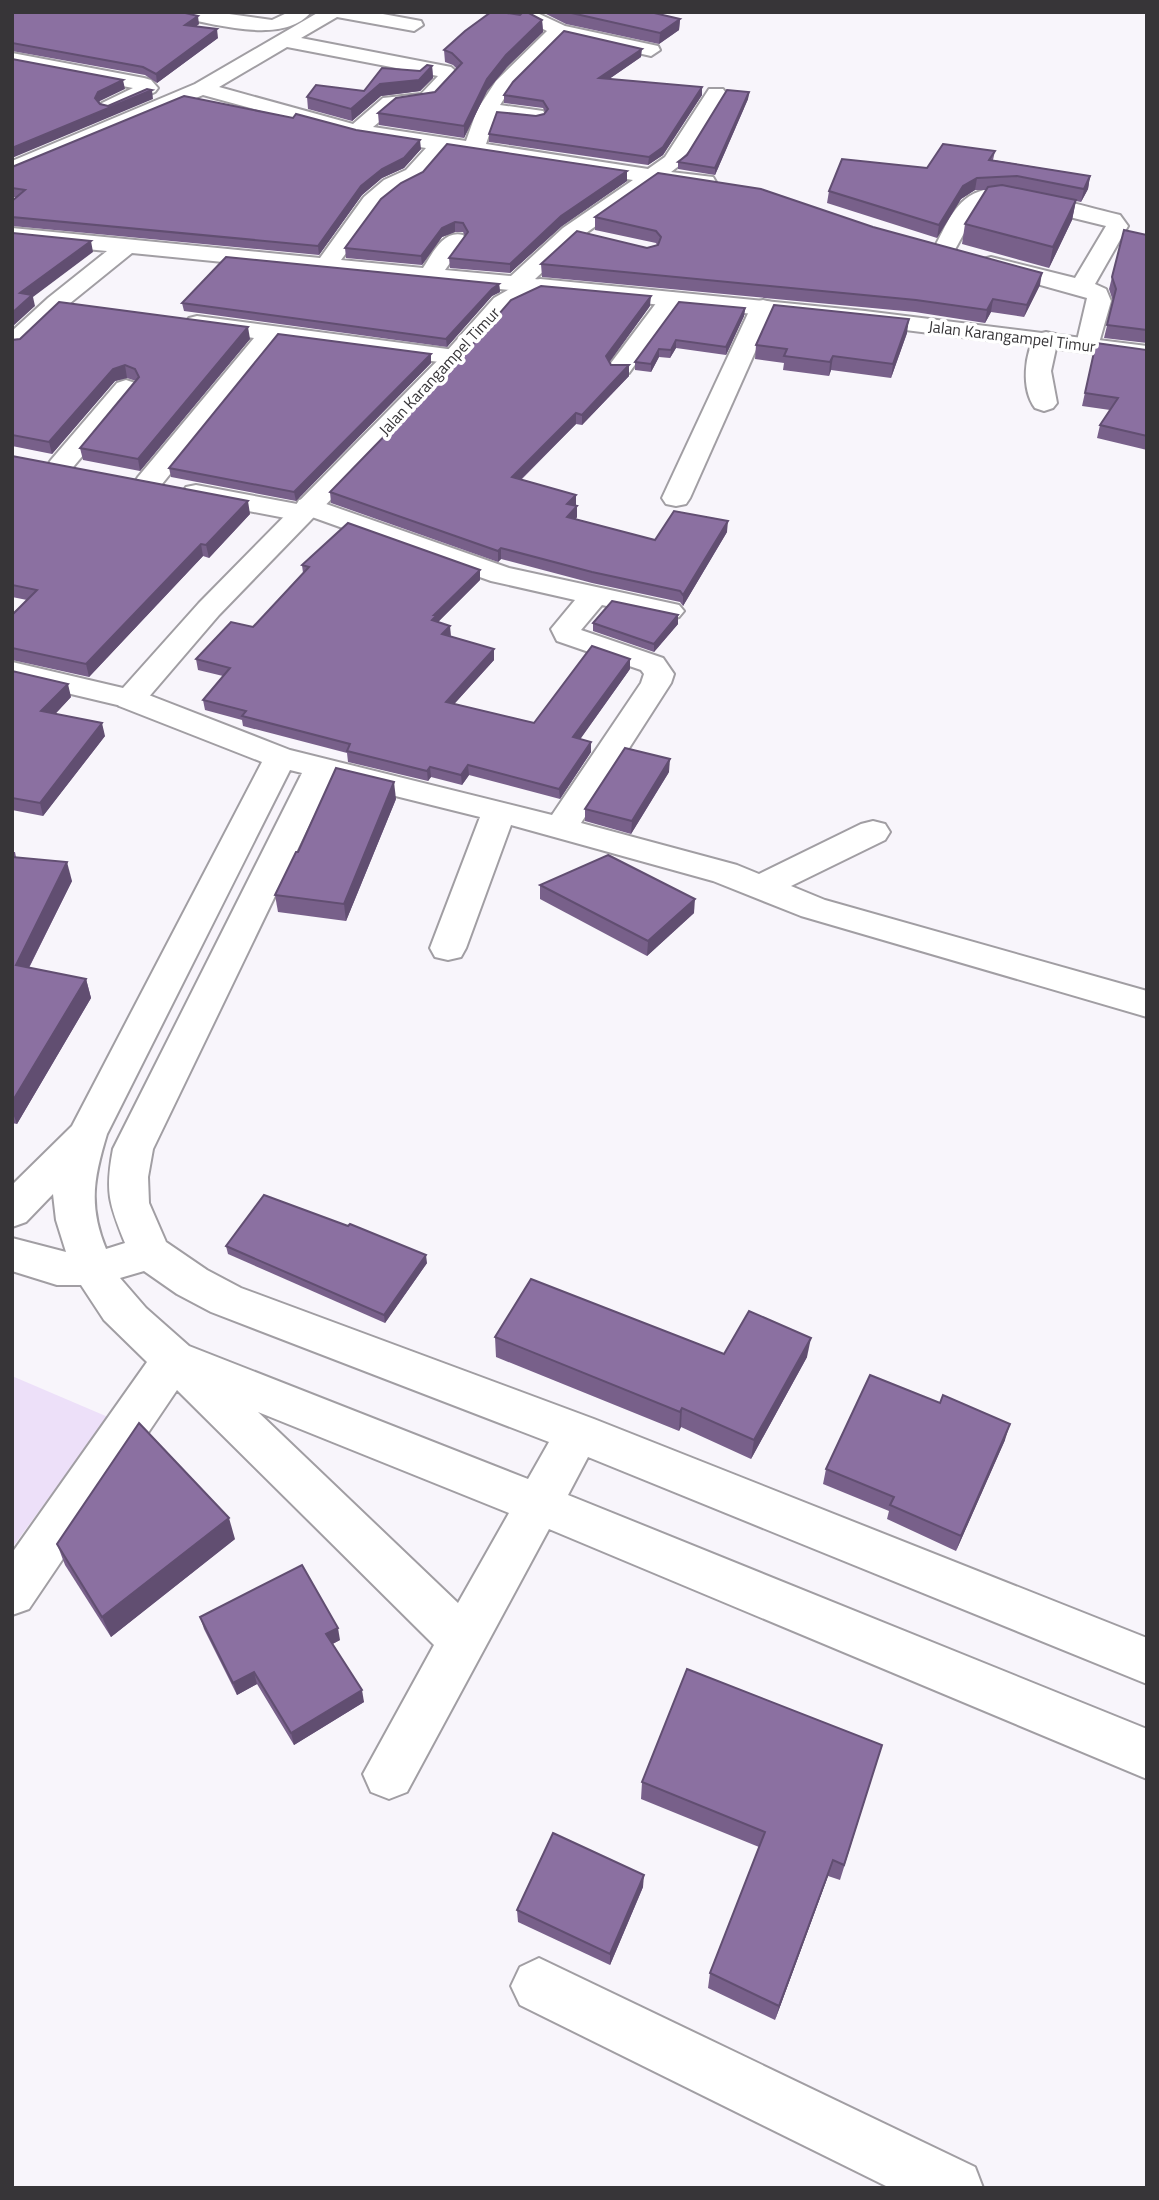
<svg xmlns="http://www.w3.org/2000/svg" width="1159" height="2200" viewBox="0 0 1159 2200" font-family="'Titillium Web',sans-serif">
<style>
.green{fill:#ede0f9}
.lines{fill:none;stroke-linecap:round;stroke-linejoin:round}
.minor-casing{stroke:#a19ea3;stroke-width:4}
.tertiary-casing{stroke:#a19ea3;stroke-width:4}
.minor{fill:#fff;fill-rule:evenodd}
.tertiary{fill:#fff;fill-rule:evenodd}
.wall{fill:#78608a}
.shaded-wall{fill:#614e71}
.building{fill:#8b70a1;stroke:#614e71;stroke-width:2}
.labels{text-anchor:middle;stroke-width:7;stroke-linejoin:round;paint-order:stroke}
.far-street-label{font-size:16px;fill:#373538;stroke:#fff}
</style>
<rect width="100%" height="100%" fill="#f8f5fb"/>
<path class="green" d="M 12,1376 L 108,1417 L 12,1548 Z"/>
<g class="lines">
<g class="minor-casing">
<g id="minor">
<path d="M 167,12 L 215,12 L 272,20 L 289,12 L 311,12 C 283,46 214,23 176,17 Z"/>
<path d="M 319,12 L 372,12 L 421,21 L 423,25 L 414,31 L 337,17 L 301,38 L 451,67 L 460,75 L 434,103 L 396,108 L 373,127 L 466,141 L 477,110 L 496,81 L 547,31 L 510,12 L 535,12 L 565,26 L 658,46 L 660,50 L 651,56 L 563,36 L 511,88 L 500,105 L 543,111 L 546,115 L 543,119 L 536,121 L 495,117 L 486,144 L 648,169 L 665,157 L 709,89 L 723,89 L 726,93 L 680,165 L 671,172 L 713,177 L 716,182 L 713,187 L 705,188 L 656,183 L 579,238 L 535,279 L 548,281 L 552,286 L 548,291 L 540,293 L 132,253 L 64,308 L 21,349 L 12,351 L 12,331 L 48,298 L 107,251 L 12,242 L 12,228 L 320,258 L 364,197 L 384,180 L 406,170 L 426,148 L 357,137 L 203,95 L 12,175 L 12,161 L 195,84 ZM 287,47 L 438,76 L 421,94 L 383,98 L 353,124 L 219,87 ZM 445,151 L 633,180 L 563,228 L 511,276 L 445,270 L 466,240 L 463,235 C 443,230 433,253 423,268 L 341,260 L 380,207 L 400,190 L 422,180 Z"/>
<path d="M 12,53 L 144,78 L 151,80 L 158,88 L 155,92 L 109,113 L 102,111 L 99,107 L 102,103 L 133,88 L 12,65 Z"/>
<path d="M 984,190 C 1030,190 1075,204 1120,215 L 1128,226 L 1095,284 L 1106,289 L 1111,301 L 1097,350 L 1088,352 L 1079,350 L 1076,345 L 1087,298 L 983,269 L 980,264 L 983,259 L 991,257 L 1075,278 L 1106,226 L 1041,210 L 986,203 L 975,213 L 952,255 L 936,255 L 933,250 C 947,225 954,198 984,190 Z"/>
<path d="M 671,292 L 679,294 L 683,299 L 629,373 L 620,375 L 611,373 L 608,368 L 611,363 L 663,294 Z"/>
<path d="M 763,300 L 771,302 L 775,307 L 690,498 L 686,504 L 676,506 L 666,504 L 662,498 L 751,307 L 755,302 Z"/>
<path d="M 197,316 L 455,350 L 464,352 L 467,357 L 464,362 L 455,364 L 277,341 L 158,489 L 148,491 L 138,489 L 134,483 L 138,477 L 254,338 L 189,328 L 185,323 L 189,318 Z"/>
<path d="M 1046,332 L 1055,334 L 1058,339 L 1051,371 L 1057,403 L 1053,408 L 1044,411 L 1035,408 C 1021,389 1024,353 1037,334 Z"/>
<path d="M 126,380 L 135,383 L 139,388 L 135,393 L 69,472 L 60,474 L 51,472 L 47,466 L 51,460 L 117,383 Z"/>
<path d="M 196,485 L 297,504 L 299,500 L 309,498 L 509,568 L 679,605 L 684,611 L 679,617 L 669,620 L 602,605 L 581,630 L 663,658 L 674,674 L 671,683 L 581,823 L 737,865 L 759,874 L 861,824 L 873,821 L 885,824 L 890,832 L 885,840 L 791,886 L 825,900 L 1147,991 L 1147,1017 L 801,916 L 713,881 L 511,825 L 466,948 L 461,957 L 448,960 L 435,957 L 430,948 L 480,817 L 331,780 L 153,1149 L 148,1177 L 149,1203 L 166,1242 L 207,1270 L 241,1288 L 594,1419 L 1147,1638 L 1147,1684 L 588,1457 L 568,1495 L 1147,1729 L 1147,1779 L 549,1529 L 407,1792 L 389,1799 L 371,1792 L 363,1774 L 434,1645 L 177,1390 L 29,1609 L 12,1615 L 12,1553 L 147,1362 L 104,1320 L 81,1285 L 57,1285 L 12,1271 L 12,1238 L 66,1252 L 56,1220 L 53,1194 L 26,1222 L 12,1227 L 12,1185 L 72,1126 L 262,762 L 119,706 L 114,699 L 119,692 L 130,690 L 141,692 L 290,750 L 552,815 L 641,683 L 644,674 L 641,670 L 557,641 L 551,629 L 575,600 L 491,581 L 312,517 L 301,521 L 186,499 L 182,493 L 186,487 ZM 290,770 L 302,773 L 113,1149 C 105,1192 109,1203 125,1243 L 106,1249 C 88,1205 94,1177 107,1134 ZM 144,1271 L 177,1294 L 211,1312 L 549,1442 L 528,1479 L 189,1346 L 146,1308 L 120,1278 ZM 258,1412 L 509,1513 L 458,1603 Z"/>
<path d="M 539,1958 L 975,2167 L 983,2188 L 890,2188 L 520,2005 L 511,1986 L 520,1967 Z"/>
</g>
</g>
<g class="tertiary-casing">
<path id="tertiary" d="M 540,279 L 865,311 L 1147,346 L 1147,360 L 865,325 L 541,293 L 510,308 L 464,362 L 219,615 L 141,706 L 130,708 L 12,680 L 12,662 L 123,688 L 199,603 L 446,352 L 494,298 L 513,287 Z"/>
</g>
<use href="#minor" class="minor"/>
<use href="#tertiary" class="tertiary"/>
</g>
<g class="wall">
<path d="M 12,12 L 199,24 L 196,26 L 218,38 L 157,83 L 145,75 L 12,51 Z"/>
<path d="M 542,12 L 650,12 L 680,19 L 679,30 L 659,44 L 566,24 Z"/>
<path d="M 542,20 L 543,32 L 507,67 L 487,91 L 464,138 L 379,125 L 378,113 L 435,92 L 457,69 L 453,65 L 445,62 L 444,50 Z"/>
<path d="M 641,57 L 609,79 L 702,95 L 663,155 L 648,165 L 489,142 L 489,134 L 544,114 L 545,112 L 543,108 L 504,103 L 504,95 Z"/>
<path d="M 432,66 L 433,78 L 420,91 L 381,96 L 352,121 L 308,109 L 307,97 L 364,91 Z"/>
<path d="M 749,92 L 748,99 L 715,175 L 678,169 L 678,162 Z"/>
<path d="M 421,149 L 404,168 L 382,178 L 362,195 L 319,255 L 12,226 L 12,201 L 17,197 L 12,197 L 12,167 Z"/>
<path d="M 995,151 L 993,160 L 1090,176 L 1088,189 L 1081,202 L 1076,201 L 1072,220 L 1049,268 L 962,244 L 965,224 L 986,190 L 975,190 L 961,199 L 937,238 L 827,203 L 829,191 Z"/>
<path d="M 627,171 L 627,181 L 562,226 L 510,273 L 450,268 L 449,258 L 465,236 L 463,232 L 455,232 L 442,237 L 422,265 L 346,258 L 345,248 Z"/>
<path d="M 595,217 L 1040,285 L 1024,317 L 991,312 L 985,323 L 915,312 L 542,277 L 541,264 L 647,248 L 657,245 L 656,243 L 595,230 Z"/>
<path d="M 1147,235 L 1147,343 L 1104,338 L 1113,301 L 1109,289 L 1112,277 Z"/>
<path d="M 499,284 L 500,292 L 492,296 L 447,347 L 184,311 L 182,303 Z"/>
<path d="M 679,302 L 745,308 L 744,316 L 726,355 L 676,348 L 670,358 L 659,357 L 651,372 L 635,370 L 635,362 Z"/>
<path d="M 650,306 L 609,362 L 611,365 L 629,376 L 582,425 L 576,424 L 521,480 L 576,506 L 577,517 L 576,519 L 655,540 L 727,532 L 683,606 L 680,602 L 592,583 L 501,559 L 498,562 L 331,503 L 330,492 Z"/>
<path d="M 907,333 L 891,378 L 831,370 L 829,376 L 783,370 L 784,363 L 755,359 L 756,345 Z"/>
<path d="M 250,339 L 140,471 L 83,460 L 80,448 L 136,381 L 127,378 L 115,381 L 52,454 L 12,446 L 12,340 Z"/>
<path d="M 1096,343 L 1147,350 L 1147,450 L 1097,438 L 1100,425 L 1110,410 L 1082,406 Z"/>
<path d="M 431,354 L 431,363 L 296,501 L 171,477 L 169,468 Z"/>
<path d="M 12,456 L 250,514 L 209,558 L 203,556 L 89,677 L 12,660 L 12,615 L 27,600 L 12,597 Z"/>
<path d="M 302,565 L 480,570 L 480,580 L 438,622 L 450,637 L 494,649 L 494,660 L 454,704 L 534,723 L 630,669 L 580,739 L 591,752 L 560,799 L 469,775 L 462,785 L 431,777 L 428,781 L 348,762 L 347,753 L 243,726 L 242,720 L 205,710 L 203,700 L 223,676 L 198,670 L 196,659 L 253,627 L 303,573 Z"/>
<path d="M 593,623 L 678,624 L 654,652 L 593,631 Z"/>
<path d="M 12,671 L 71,697 L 55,714 L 105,736 L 43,816 L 12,810 Z"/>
<path d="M 669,772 L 631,834 L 585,821 L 585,809 Z"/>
<path d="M 396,799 L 346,921 L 278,912 L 275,895 L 298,852 Z"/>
<path d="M 12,852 L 15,852 L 16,857 L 72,881 L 29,968 L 86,979 L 91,998 L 17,1124 L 12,1123 Z"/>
<path d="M 540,885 L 694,913 L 647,956 L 540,899 Z"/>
<path d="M 226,1246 L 427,1263 L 385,1323 L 228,1254 Z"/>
<path d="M 495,1337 L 724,1354 L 807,1357 L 751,1459 L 681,1427 L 679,1431 L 496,1357 Z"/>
<path d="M 1005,1440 L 956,1551 L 887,1519 L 889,1511 L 823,1484 L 826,1469 Z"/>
<path d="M 235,1539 L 111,1637 L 65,1565 L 57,1544 Z"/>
<path d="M 200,1617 L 340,1640 L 332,1644 L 364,1702 L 294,1745 L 257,1684 L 237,1695 L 204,1629 Z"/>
<path d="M 882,1745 L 840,1880 L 828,1876 L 775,2020 L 708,1988 L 710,1973 L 759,1847 L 641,1799 L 642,1782 Z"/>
<path d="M 643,1887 L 610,1965 L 518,1922 L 517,1910 Z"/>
</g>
<g class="shaded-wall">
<path d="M 198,16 L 199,24 L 187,34 L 185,25 Z"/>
<path d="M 680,19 L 679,30 L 659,44 L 660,33 Z"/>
<path d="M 542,20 L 543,32 L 507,67 L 487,91 L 464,138 L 464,126 L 487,79 L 506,55 Z"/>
<path d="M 217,29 L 218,38 L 157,83 L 156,74 Z"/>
<path d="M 642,49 L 641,57 L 599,86 L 599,78 Z"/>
<path d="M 432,66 L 433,78 L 420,91 L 381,96 L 352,121 L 351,109 L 380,84 Z"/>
<path d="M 123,80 L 125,89 L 100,101 L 96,107 L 95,98 L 98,92 Z"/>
<path d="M 702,87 L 702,95 L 663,155 L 648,165 L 649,157 Z"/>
<path d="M 152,90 L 153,99 L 12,158 L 12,148 Z"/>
<path d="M 749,92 L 748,99 L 715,175 L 715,168 Z"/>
<path d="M 420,140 L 421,149 L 404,168 L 382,178 L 362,195 L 319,255 L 318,246 L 361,186 L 382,169 Z"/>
<path d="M 627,171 L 627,181 L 562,226 L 510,273 L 510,264 L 561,216 Z"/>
<path d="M 1090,176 L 1088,189 L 1081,202 L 1084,189 Z"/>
<path d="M 977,178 L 975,190 L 961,199 L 937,238 L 939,225 L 963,186 Z"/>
<path d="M 1076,200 L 1072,220 L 1049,268 L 1053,247 Z"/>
<path d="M 455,222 L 455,232 L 442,237 L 422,265 L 421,256 L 442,228 Z"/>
<path d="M 91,241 L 93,252 L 33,297 L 35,306 L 12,327 L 12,313 L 20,293 Z"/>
<path d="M 1042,273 L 1040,285 L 1024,317 L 1027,305 Z"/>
<path d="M 499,284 L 500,292 L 492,296 L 447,347 L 446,339 L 492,289 Z"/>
<path d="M 651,296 L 650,306 L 606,367 L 606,356 Z"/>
<path d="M 993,299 L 991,312 L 985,323 L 987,310 Z"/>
<path d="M 745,308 L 744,316 L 726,355 L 726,347 Z"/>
<path d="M 909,319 L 907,333 L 891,378 L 893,364 Z"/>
<path d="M 248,327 L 250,339 L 140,471 L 138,459 Z"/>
<path d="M 676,340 L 676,348 L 670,358 L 671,350 Z"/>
<path d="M 659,349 L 659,357 L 651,372 L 651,364 Z"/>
<path d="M 431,354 L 431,363 L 296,501 L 294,492 Z"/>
<path d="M 833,356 L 831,370 L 829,376 L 830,362 Z"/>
<path d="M 125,365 L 127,378 L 115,381 L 52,454 L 49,442 L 113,369 Z"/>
<path d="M 629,365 L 629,376 L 582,425 L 582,415 Z"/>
<path d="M 576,413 L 576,424 L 512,488 L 512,477 Z"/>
<path d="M 576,495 L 576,506 L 567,504 Z"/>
<path d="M 248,501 L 250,514 L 209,558 L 206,545 Z"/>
<path d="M 577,506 L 577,517 L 568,527 L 567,517 Z"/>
<path d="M 728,521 L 727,532 L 683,606 L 683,595 Z"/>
<path d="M 201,544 L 203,556 L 89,677 L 86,664 Z"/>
<path d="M 501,548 L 501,559 L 498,562 L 498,551 Z"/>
<path d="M 480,570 L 480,580 L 438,622 L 432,620 L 434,615 Z"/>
<path d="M 678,615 L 678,624 L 654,652 L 654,644 Z"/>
<path d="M 450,626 L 451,636 L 442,634 Z"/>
<path d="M 494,649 L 494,660 L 447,712 L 446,702 Z"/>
<path d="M 630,659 L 630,669 L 574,748 L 573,737 Z"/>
<path d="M 68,684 L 71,697 L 45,725 L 41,711 Z"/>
<path d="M 102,723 L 105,736 L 43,816 L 40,803 Z"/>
<path d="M 591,742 L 591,752 L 560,799 L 559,789 Z"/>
<path d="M 670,759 L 669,772 L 631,834 L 632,821 Z"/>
<path d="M 468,765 L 469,775 L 462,785 L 461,775 Z"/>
<path d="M 430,767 L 431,777 L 428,781 L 427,771 Z"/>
<path d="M 394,782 L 396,799 L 346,921 L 344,904 Z"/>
<path d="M 67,862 L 72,881 L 21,983 L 16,965 Z"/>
<path d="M 695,899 L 694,913 L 647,956 L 648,941 Z"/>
<path d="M 86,979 L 91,998 L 17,1124 L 12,1111 L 12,1102 Z"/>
<path d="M 426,1255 L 427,1263 L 385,1323 L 384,1315 Z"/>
<path d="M 811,1338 L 807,1357 L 751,1459 L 754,1440 Z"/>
<path d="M 682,1408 L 681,1427 L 679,1431 L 680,1412 Z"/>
<path d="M 1010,1424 L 1005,1440 L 956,1551 L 961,1536 Z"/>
<path d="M 229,1518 L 235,1539 L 111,1637 L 102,1617 Z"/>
<path d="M 338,1628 L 340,1640 L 329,1646 L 326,1634 Z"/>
<path d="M 254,1672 L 257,1684 L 237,1695 L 233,1683 Z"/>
<path d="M 362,1690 L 364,1702 L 294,1745 L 291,1733 Z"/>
<path d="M 833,1860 L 828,1876 L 775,2020 L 779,2006 Z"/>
<path d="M 644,1875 L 643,1887 L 610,1965 L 610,1954 Z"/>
</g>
<g class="building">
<path d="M 12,12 L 181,12 L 198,16 L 185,25 L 217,29 L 156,74 L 143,67 L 12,43 Z"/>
<path d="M 491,12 L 501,12 L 520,15 L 523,12 L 527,12 L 542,20 L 506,55 L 487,79 L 464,126 L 378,113 L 396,98 L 435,92 L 462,63 L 452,53 L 444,50 L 465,31 Z"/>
<path d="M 567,12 L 650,12 L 680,19 L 660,33 Z"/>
<path d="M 564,31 L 642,49 L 599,78 L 702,87 L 663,147 L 649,157 L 489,134 L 497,112 L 536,116 L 544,114 L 548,109 L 543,101 L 504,95 L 513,82 Z"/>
<path d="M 12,59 L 123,80 L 98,92 L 95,98 L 100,104 L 108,106 L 147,89 L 152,90 L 12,148 Z"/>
<path d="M 427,65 L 432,66 L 419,80 L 380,84 L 351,109 L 307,97 L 316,85 L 364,91 L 382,68 L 420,71 Z"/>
<path d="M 727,90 L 749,92 L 715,168 L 678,162 L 687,155 Z"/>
<path d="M 184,96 L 293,118 L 296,114 L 356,130 L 420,140 L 404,158 L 382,169 L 361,186 L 318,246 L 12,217 L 12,201 L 25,190 L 12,188 L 12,167 Z"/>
<path d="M 447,144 L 627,171 L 561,216 L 510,264 L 449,258 L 468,232 L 463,223 L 455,222 L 442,228 L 421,256 L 345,248 L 381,199 L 401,183 L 423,172 Z"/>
<path d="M 943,144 L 995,151 L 989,160 L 1090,176 L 1084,189 L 1017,176 L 977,178 L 963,186 L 939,225 L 829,191 L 842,159 L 927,168 Z"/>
<path d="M 658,173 L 761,189 L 873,227 L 1042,273 L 1027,305 L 993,299 L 987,310 L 916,300 L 541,264 L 577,231 L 647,248 L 658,245 L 661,237 L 656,231 L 595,217 Z"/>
<path d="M 1002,185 L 1076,200 L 1053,247 L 965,224 L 988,187 Z"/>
<path d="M 1124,230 L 1147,235 L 1147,330 L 1107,325 L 1116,289 L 1112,277 Z"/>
<path d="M 12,234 L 13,233 L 91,241 L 20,293 L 32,295 L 12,313 Z"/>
<path d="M 226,257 L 499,284 L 492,289 L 446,339 L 182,303 Z"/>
<path d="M 541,286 L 651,296 L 606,356 L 611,365 L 629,365 L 582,415 L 576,413 L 512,477 L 576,495 L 567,504 L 577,506 L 567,517 L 655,540 L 674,511 L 728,521 L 683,595 L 680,591 L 592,572 L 501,548 L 498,551 L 330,492 L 465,353 L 511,300 Z"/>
<path d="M 59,302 L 248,327 L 138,459 L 80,448 L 139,377 L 135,369 L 125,365 L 113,369 L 49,442 L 12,435 L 12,340 L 20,339 Z"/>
<path d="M 679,302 L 745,308 L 726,347 L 676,340 L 671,350 L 659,349 L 651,364 L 635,362 Z"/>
<path d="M 774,305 L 909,319 L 893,364 L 833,356 L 830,362 L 784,356 L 787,349 L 756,345 Z"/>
<path d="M 278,334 L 431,354 L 294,492 L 169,468 Z"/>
<path d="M 1096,343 L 1147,350 L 1147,436 L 1100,425 L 1118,398 L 1085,393 Z"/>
<path d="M 12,456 L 248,501 L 206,545 L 201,544 L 86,664 L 12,648 L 12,615 L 37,590 L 12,585 Z"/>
<path d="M 348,523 L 480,570 L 434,615 L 437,615 L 432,620 L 450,626 L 442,634 L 494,649 L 446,702 L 534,723 L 592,646 L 630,659 L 573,737 L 591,742 L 559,789 L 468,765 L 461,775 L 430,767 L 427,771 L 347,751 L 350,744 L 242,716 L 246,711 L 203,700 L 230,668 L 196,659 L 231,622 L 253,627 L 309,567 L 302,565 Z"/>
<path d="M 612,601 L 678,615 L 654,644 L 593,623 Z"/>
<path d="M 12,671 L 68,684 L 41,711 L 102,723 L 40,803 L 12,798 Z"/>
<path d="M 625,748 L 670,759 L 632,821 L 585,809 Z"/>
<path d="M 336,768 L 394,782 L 344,904 L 275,895 L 296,852 L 298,852 Z"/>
<path d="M 608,855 L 695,899 L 648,941 L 540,885 Z"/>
<path d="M 12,857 L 67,862 L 16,965 L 86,979 L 12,1102 Z"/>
<path d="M 264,1195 L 348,1226 L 350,1224 L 426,1255 L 384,1315 L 226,1246 Z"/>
<path d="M 531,1279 L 724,1354 L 749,1311 L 811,1338 L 754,1440 L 682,1408 L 680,1412 L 495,1337 Z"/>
<path d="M 870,1375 L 940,1403 L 943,1395 L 1010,1424 L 961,1536 L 890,1505 L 894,1497 L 826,1469 Z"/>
<path d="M 139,1423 L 229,1518 L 102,1617 L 57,1544 Z"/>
<path d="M 302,1565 L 338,1628 L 326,1634 L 362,1690 L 291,1733 L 254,1672 L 233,1683 L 200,1617 Z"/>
<path d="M 687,1669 L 882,1745 L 844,1865 L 833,1860 L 779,2006 L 710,1973 L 765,1832 L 642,1782 Z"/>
<path d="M 553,1833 L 644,1875 L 610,1954 L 517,1910 Z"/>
</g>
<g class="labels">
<g class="far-street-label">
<text transform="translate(1012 336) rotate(7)" y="6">Jalan Karangampel Timur</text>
<text transform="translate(439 371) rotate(-47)" y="6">Jalan Karangampel Timur</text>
</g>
</g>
<rect width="1159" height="2200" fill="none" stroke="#373538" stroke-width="28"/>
</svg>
